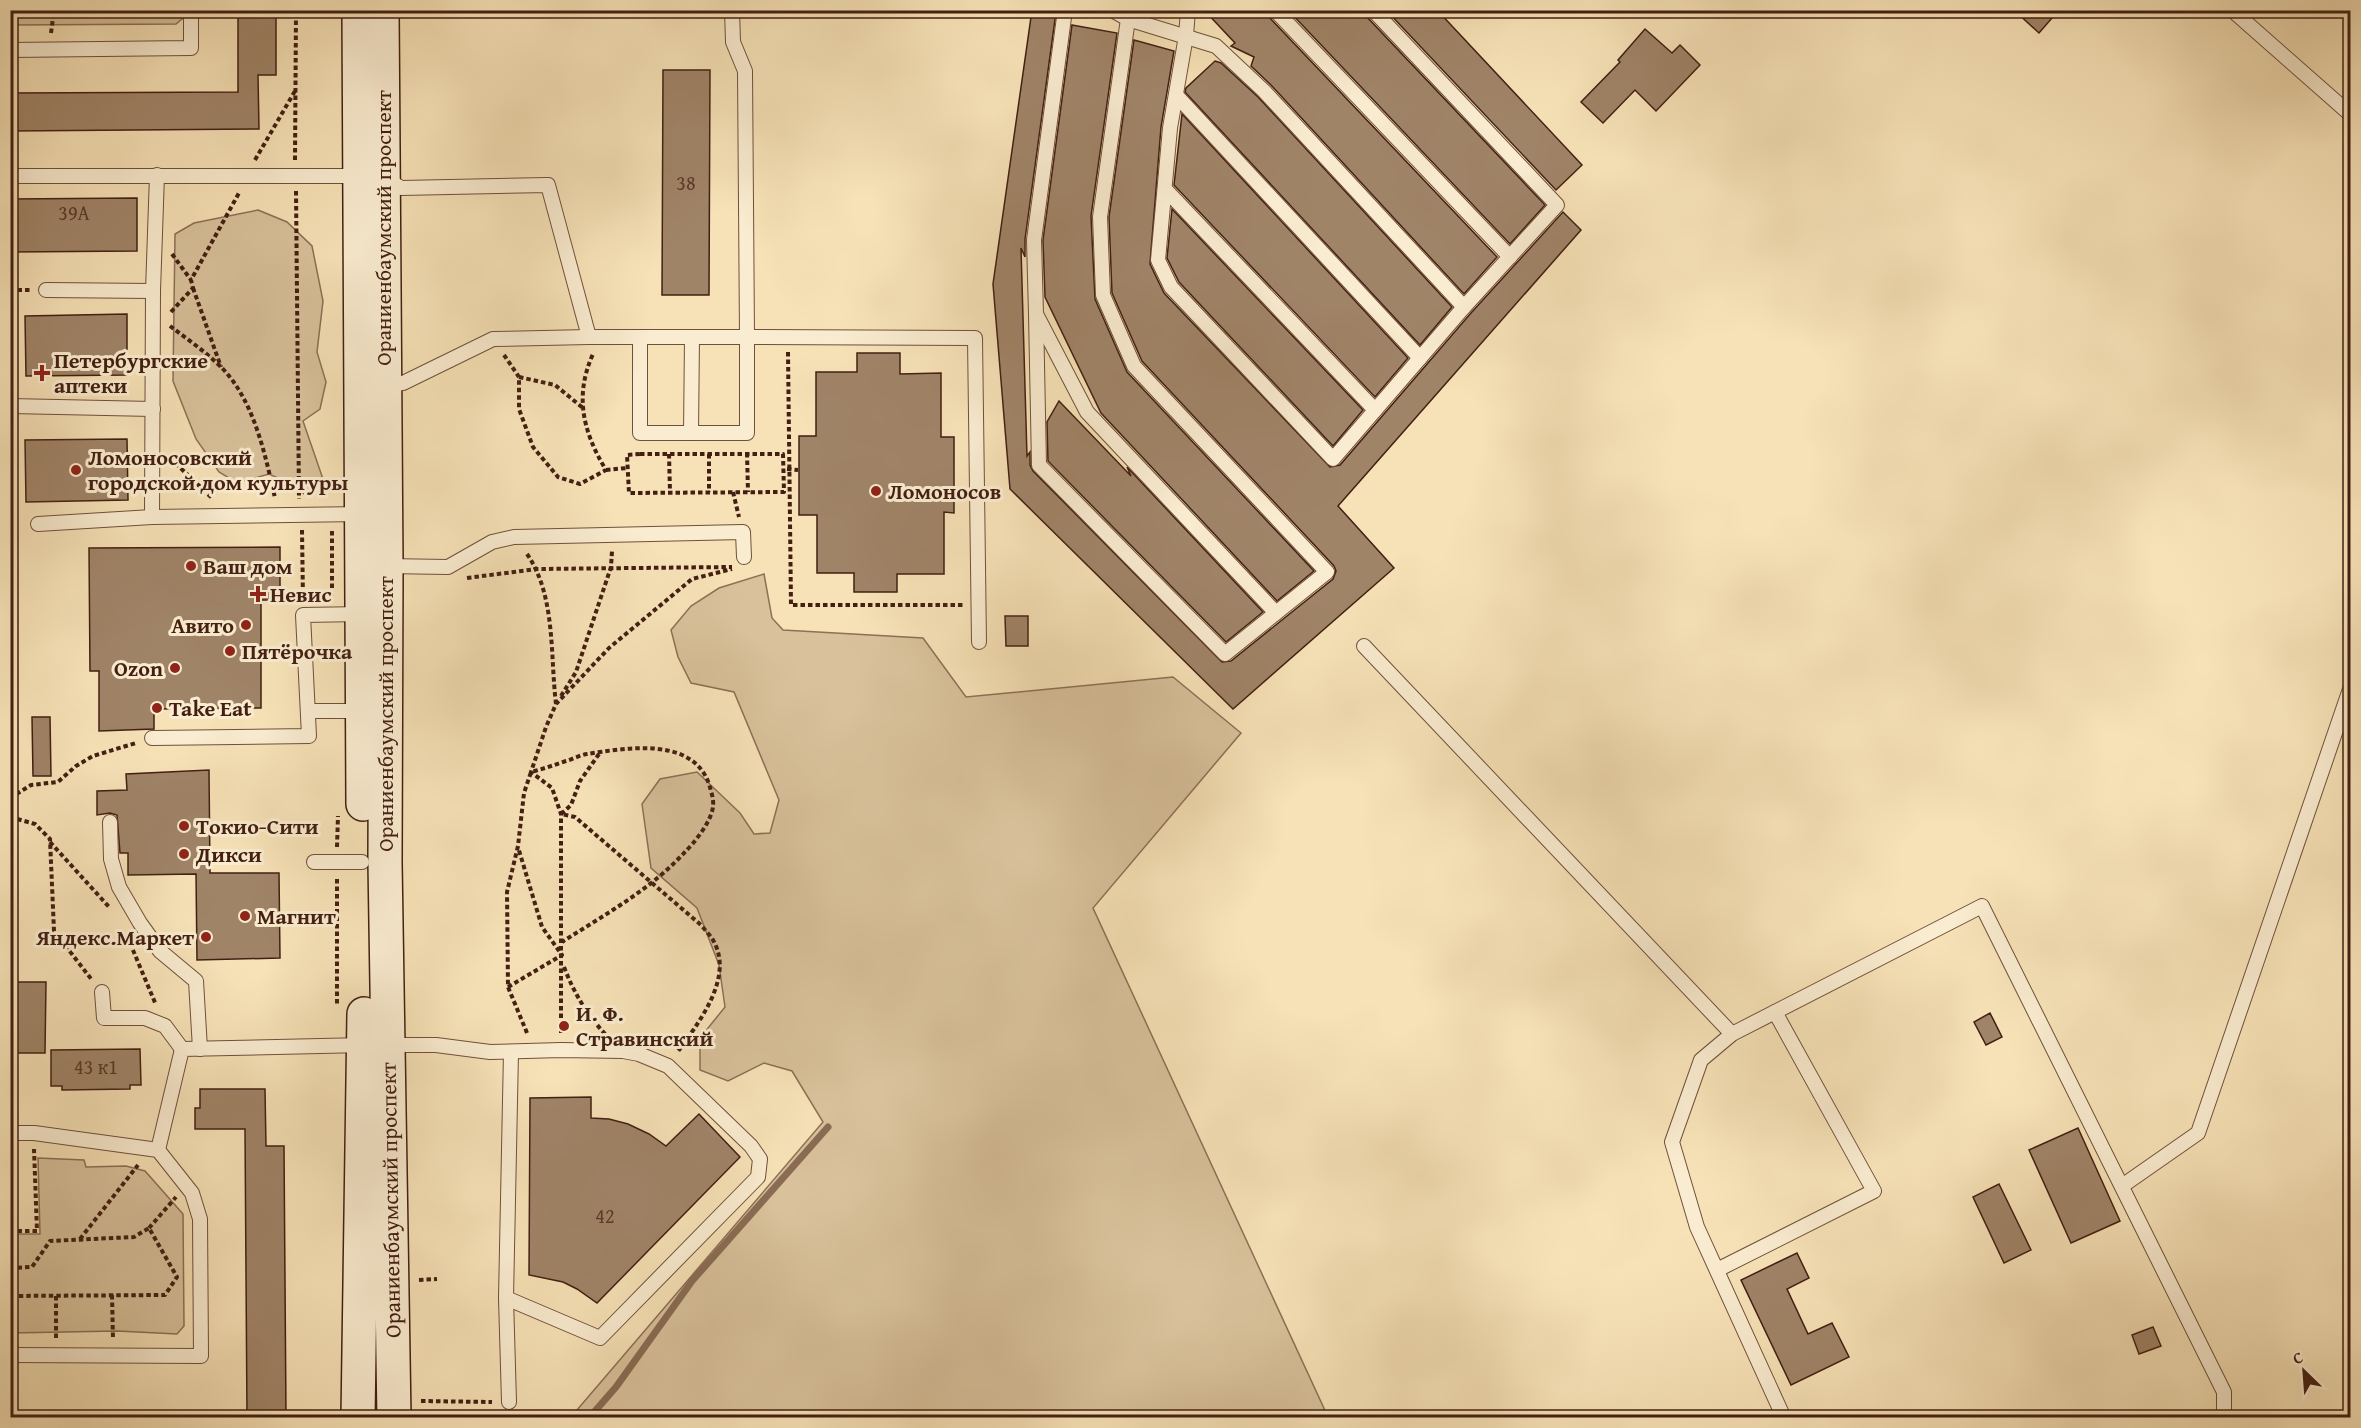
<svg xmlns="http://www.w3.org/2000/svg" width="2361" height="1428" viewBox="0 0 2361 1428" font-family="'Gentium Book Plus',serif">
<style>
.green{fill:#d8c19b;stroke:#8d7056;stroke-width:1.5}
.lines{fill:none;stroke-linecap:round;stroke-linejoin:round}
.stream{stroke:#896c53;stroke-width:7}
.building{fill:#a08468;stroke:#421f12;stroke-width:1.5}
.service-casing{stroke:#6f503b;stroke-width:16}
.secondary-casing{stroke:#421f12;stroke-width:36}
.path{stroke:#421f12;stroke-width:4;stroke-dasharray:4.5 3;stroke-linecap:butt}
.service{stroke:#faecd0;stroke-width:14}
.secondary{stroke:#faecd0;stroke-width:33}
.poi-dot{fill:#8f2418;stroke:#faecd0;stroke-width:2}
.labels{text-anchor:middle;stroke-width:6;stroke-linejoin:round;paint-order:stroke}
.number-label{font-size:20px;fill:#5a3828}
.street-label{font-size:22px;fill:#421f12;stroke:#faecd0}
.poi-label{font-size:22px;font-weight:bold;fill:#421f12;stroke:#faecd0;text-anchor:start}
</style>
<rect width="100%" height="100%" fill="#f7e2b7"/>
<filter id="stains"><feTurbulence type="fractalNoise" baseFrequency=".00333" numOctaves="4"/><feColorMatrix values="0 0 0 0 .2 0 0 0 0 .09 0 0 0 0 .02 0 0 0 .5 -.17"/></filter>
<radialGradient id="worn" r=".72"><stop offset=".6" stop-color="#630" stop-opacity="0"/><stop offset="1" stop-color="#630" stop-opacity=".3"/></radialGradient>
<g class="green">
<path d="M 11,10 L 182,11 L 182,19 L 176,24 L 13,25 L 11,29 Z"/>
<path d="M 258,210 L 287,222 L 312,246 L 323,301 L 317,352 L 326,382 L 320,409 L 303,421 L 324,482 L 306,496 L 296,486 L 269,474 L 237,483 L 219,472 L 196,439 L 173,381 L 175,234 L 194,223 Z"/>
<path d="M 764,574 L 772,618 L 783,630 L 923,638 L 966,697 L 1173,677 L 1241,733 L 1093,908 L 1328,1417 L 571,1417 L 823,1122 L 792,1071 L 764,1063 L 728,1081 L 700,1070 L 700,1038 L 725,1007 L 719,965 L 697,908 L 651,868 L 642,804 L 660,779 L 697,772 L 740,813 L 754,834 L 770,833 L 779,800 L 734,692 L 691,683 L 678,657 L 671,630 L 691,606 L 719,588 Z"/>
<path d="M 38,1158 L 84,1160 L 86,1167 L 126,1166 L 145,1171 L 183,1214 L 184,1326 L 177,1334 L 117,1331 L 11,1333 L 11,1234 L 40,1234 Z"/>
</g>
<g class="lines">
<path class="stream" d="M 589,1418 L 616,1387 L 692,1281 L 828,1127"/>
</g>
<g class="building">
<path d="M 238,10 L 276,10 L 276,75 L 258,75 L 259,129 L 10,131 L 10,93 L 238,92 Z"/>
<path d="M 1032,10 L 1056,12 L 1025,239 L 1025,257 L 1021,248 L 1027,456 L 1030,452 L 1030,465 L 1033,471 L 1222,662 L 1231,661 L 1333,579 L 1336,571 L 1334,566 L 1142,361 L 1112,293 L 1109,217 L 1134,40 L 1174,51 L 1161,127 L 1150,264 L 1164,293 L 1330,467 L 1340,465 L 1471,313 L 1563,212 L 1581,230 L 1338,506 L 1394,568 L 1233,709 L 1010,489 L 993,284 Z"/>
<path d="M 1204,10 L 1266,10 L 1268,16 L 1497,257 L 1464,294 L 1271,85 L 1251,66 L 1254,57 L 1231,46 L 1235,43 Z"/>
<path d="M 1288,10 L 1364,10 L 1366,16 L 1545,205 L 1510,244 Z"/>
<path d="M 1386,10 L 1437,10 L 1582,165 L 1556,190 Z"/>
<path d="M 2014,10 L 2059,10 L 2039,33 Z"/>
<path d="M 1072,25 L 1117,33 L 1091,216 L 1095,299 L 1127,372 L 1314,571 L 1277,601 L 1101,413 L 1045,297 L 1043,240 Z"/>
<path d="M 1645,29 L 1672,53 L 1680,45 L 1700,65 L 1656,111 L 1635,90 L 1603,123 L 1581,102 L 1620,62 L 1618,60 Z"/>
<path d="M 1215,61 L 1221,63 L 1258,97 L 1452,307 L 1420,345 L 1185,92 L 1186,88 Z"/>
<path d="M 663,70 L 710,70 L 709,295 L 662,295 Z"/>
<path d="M 1182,114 L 1408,358 L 1375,397 L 1174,185 Z"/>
<path d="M 137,198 L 137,251 L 10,252 L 10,199 Z"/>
<path d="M 1172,209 L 1363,410 L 1333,446 L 1179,282 L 1167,258 Z"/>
<path d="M 127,314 L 127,375 L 26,376 L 25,316 Z"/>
<path d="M 857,353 L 900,353 L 900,374 L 941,373 L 941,437 L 954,437 L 954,513 L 944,512 L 944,574 L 897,574 L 897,592 L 854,592 L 854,573 L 817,573 L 817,515 L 799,515 L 799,436 L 816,436 L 816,372 L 857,372 Z"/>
<path d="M 1059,401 L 1131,476 L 1127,467 L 1263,612 L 1226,642 L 1048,461 L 1047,422 Z"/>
<path d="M 127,439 L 128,500 L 26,502 L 25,440 Z"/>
<path d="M 280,547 L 280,600 L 261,600 L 261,708 L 154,709 L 154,729 L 99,731 L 99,671 L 90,671 L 89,548 Z"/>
<path d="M 1005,616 L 1028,616 L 1028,646 L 1006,646 Z"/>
<path d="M 32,717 L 50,717 L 51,776 L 33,776 Z"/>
<path d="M 209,770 L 210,873 L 279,873 L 280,958 L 197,960 L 196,874 L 128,875 L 128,853 L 120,853 L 117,815 L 110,813 L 97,815 L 97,791 L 127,790 L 126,774 Z"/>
<path d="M 10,982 L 46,982 L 45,1053 L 10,1053 Z"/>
<path d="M 1990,1013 L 2002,1037 L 1986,1045 L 1974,1022 Z"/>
<path d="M 140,1049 L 141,1085 L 130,1085 L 130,1089 L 62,1090 L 62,1086 L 51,1086 L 51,1050 Z"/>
<path d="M 200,1089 L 265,1089 L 266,1146 L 284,1146 L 286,1418 L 247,1418 L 245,1129 L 195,1129 L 195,1108 L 200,1108 Z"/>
<path d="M 591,1097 L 591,1118 L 609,1119 L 628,1124 L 649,1134 L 666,1146 L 699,1114 L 740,1157 L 597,1303 L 577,1289 L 563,1282 L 529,1275 L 530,1098 Z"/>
<path d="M 2078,1128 L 2120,1221 L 2071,1243 L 2029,1150 Z"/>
<path d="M 1999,1184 L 2031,1250 L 2004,1263 L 1973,1197 Z"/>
<path d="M 1797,1253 L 1809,1278 L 1787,1289 L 1808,1334 L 1832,1323 L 1849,1357 L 1791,1385 L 1741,1280 Z"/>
<path d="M 2153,1327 L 2161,1346 L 2139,1354 L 2132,1335 Z"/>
</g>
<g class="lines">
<g class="service-casing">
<g id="service">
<path d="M 1065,10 L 1034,240 L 1036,314 L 1087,412 L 1276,613"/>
<path d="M 1112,10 L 1128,19 L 1216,46 L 1264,91 L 1464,307"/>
<path d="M 1188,10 L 1186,36 L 1170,128 L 1158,260 L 1171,287 L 1333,459 L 1464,307 L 1557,205 L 1373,10"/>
<path d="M 1275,10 L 1510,257"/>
<path d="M 2232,10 L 2350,114"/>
<path d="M 10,50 L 191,48 L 191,10"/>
<path d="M 1176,95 L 1420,358"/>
<path d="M 10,176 L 359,176"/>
<path d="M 385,178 L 401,188 L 548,185 L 589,337 L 747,337 L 745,71 L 733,42 L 732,10"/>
<path d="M 1165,189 L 1375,410"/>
<path d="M 46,290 L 153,291"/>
<path d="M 1036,314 L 1039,465 L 1225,654 L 1327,572 L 1134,366 L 1103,295 L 1100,217 L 1128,19"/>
<path d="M 640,337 L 640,433 L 747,433 L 747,337 L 975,338 L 979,642"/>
<path d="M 384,387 L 403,383 L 493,339 L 589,337"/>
<path d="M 10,406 L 153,409"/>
<path d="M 691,433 L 692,337"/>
<path d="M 152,517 L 153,291 L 157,175"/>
<path d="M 38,524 L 152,517 L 362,514"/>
<path d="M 386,566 L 448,567 L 492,542 L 514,537 L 743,532 L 744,557"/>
<path d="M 1364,646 L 1732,1034"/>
<path d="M 308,711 L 363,711"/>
<path d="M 152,738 L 309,736 L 303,615 L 363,614"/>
<path d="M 110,822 L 111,859 L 119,887 L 140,923 L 160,951 L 196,981 L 200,1049"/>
<path d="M 314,862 L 362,862"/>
<path d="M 102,992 L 104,1018 L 145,1018 L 165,1026 L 182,1049"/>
<path d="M 388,1045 L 436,1045 L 490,1052 L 561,1050 L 623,1051 L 639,1054 L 668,1066 L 751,1146 L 760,1159 L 758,1177 L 600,1338 L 506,1298"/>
<path d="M 10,1133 L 34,1133 L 158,1150 L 192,1193 L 200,1219 L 201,1356 L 10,1355"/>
<path d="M 158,1150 L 182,1049 L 365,1045"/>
<path d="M 2122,1186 L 2198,1133 L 2350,689"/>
<path d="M 1717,1270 L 1874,1191 L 1775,1012"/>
<path d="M 509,1402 L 506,1298 L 511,1052"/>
<path d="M 1784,1418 L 1697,1227 L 1672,1142 L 1701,1060 L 1732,1034 L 1982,906 L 2224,1392 L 2224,1418"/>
</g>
</g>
<g class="secondary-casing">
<g id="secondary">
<path d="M 359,10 L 363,804"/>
<path d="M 382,10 L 386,566 L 385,862 L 394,1418"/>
<path d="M 358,1418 L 364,1014"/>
</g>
</g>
<g class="path">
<path d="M 52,10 L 80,14 L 174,12"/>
<path d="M 51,33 L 54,11"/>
<path d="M 255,160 L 295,91"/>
<path d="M 295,160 L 296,10"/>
<path d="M 296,191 L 299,499"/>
<path d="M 172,254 L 191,280"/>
<path d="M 193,288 L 221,367"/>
<path d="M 10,290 L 31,290"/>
<path d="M 171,312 L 193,288 L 191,280 L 239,193"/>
<path d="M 170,326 C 187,339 206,352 221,367 C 254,400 265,454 275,498"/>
<path d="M 788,352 L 791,605 L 963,605"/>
<path d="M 504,355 L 519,377 L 519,409 L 533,447 L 558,477 L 580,484 L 606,470 C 583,432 574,396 593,354"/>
<path d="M 10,363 L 14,368 L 15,391"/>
<path d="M 519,377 L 555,385 L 583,408"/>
<path d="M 747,453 L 748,492"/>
<path d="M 640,454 L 783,454 L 784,492 L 629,493 L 627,455 Z"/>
<path d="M 669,454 L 670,492"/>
<path d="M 709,454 L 709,492"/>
<path d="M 170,458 L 212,498"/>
<path d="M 787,469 L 798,470"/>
<path d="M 606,470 L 627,468"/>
<path d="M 733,492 L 739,517"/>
<path d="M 302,530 L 303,600"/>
<path d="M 332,531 L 332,598"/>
<path d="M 527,554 C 556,596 550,655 556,704"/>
<path d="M 467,578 L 537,569 L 732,567"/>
<path d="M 561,696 L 576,672 L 611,567 L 612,551"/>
<path d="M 599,754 L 580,781 L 571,805 L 561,814 L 575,817 L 701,925 C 705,930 710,935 713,940 C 735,978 698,1023 677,1053"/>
<path d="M 10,798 L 31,785 L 58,782 L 76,766 L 93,756 L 136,743"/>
<path d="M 10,817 L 35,824 L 50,839 L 54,931 L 92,980"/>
<path d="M 50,842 L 110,908"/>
<path d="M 337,847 L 338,816"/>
<path d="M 337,879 L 337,1006"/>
<path d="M 130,943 L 156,1005"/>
<path d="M 564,967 C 574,993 586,1013 605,1034"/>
<path d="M 508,987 L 562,955 L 542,927 L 518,847"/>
<path d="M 527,1033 L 508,987 L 507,892 L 518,846 L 524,793 L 531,772 C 543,769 554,765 566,761 C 573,759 580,755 587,754 C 626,748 692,736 709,784 C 711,791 714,799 713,807 C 711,822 695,842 684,853 C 650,890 604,915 562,942"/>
<path d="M 561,1033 L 561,814 L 552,788 L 531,772 L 546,727 L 556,704 L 609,648 L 692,579 L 732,569"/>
<path d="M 149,1228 L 176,1197"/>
<path d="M 10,1231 L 37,1231 L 34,1149"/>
<path d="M 80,1239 L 138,1165"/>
<path d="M 10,1268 L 32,1267 L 50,1241 L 134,1237 L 149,1228 L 177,1277 L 165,1295 L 10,1296"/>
<path d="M 419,1280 L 437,1279"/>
<path d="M 112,1295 L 113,1339"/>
<path d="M 56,1296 L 56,1340"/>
<path d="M 421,1401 L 492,1402"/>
</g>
<use href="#service" class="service"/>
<use href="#secondary" class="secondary"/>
</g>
<g class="poi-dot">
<path d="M39 364h6v6h6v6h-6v6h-6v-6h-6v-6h6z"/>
<circle cx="76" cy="470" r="6"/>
<circle cx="876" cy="491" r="6"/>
<circle cx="191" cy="566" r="6"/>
<path d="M255 585h6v6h6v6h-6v6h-6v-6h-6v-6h6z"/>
<circle cx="246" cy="625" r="6"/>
<circle cx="230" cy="651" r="6"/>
<circle cx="175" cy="668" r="6"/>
<circle cx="157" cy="708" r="6"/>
<circle cx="184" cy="826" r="6"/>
<circle cx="184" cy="854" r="6"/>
<circle cx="245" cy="916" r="6"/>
<circle cx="206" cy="937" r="6"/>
<circle cx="564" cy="1026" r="6"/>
</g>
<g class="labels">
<g class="number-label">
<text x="686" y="190">38</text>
<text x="74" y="220">39А</text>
<text x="96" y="1074">43 к1</text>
<text x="605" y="1223">42</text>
</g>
<g class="street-label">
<text transform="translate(383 228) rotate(-90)" y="8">Ораниенбаумский проспект</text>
<text transform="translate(385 714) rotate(-90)" y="8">Ораниенбаумский проспект</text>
<text transform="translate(390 1200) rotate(-91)" y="8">Ораниенбаумский проспект</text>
</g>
<g class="poi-label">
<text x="54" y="368">Петербургские<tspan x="54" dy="25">аптеки</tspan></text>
<text x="88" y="465">Ломоносовский<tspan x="88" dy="25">городской дом культуры</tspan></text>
<text x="888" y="499">Ломоносов</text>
<text x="203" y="574">Ваш дом</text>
<text x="270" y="602">Невис</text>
<text x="234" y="633" text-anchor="end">Авито</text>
<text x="242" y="659">Пятёрочка</text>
<text x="163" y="676" text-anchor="end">Ozon</text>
<text x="169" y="716">Take Eat</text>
<text x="196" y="834">Токио-Сити</text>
<text x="196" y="862">Дикси</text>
<text x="257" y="924">Магнит</text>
<text x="194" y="945" text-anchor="end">Яндекс.Маркет</text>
<text x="576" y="1021">И. Ф.<tspan x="576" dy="25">Стравинский</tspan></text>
</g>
</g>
<rect width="2361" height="1428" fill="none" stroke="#f7e2b7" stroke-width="36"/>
<rect x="12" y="12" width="2337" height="1404" fill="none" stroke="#421f12" stroke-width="3"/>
<rect x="18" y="18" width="2325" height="1392" fill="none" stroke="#421f12" stroke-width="1.5"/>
<g transform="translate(2304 1371) rotate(335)" stroke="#faecd0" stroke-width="4.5" paint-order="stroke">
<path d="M0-4.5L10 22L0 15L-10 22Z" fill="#421f12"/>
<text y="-9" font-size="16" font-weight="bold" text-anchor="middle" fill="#421f12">С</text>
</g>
<rect width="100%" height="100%" filter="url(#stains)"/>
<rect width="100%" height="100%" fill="url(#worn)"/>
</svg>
